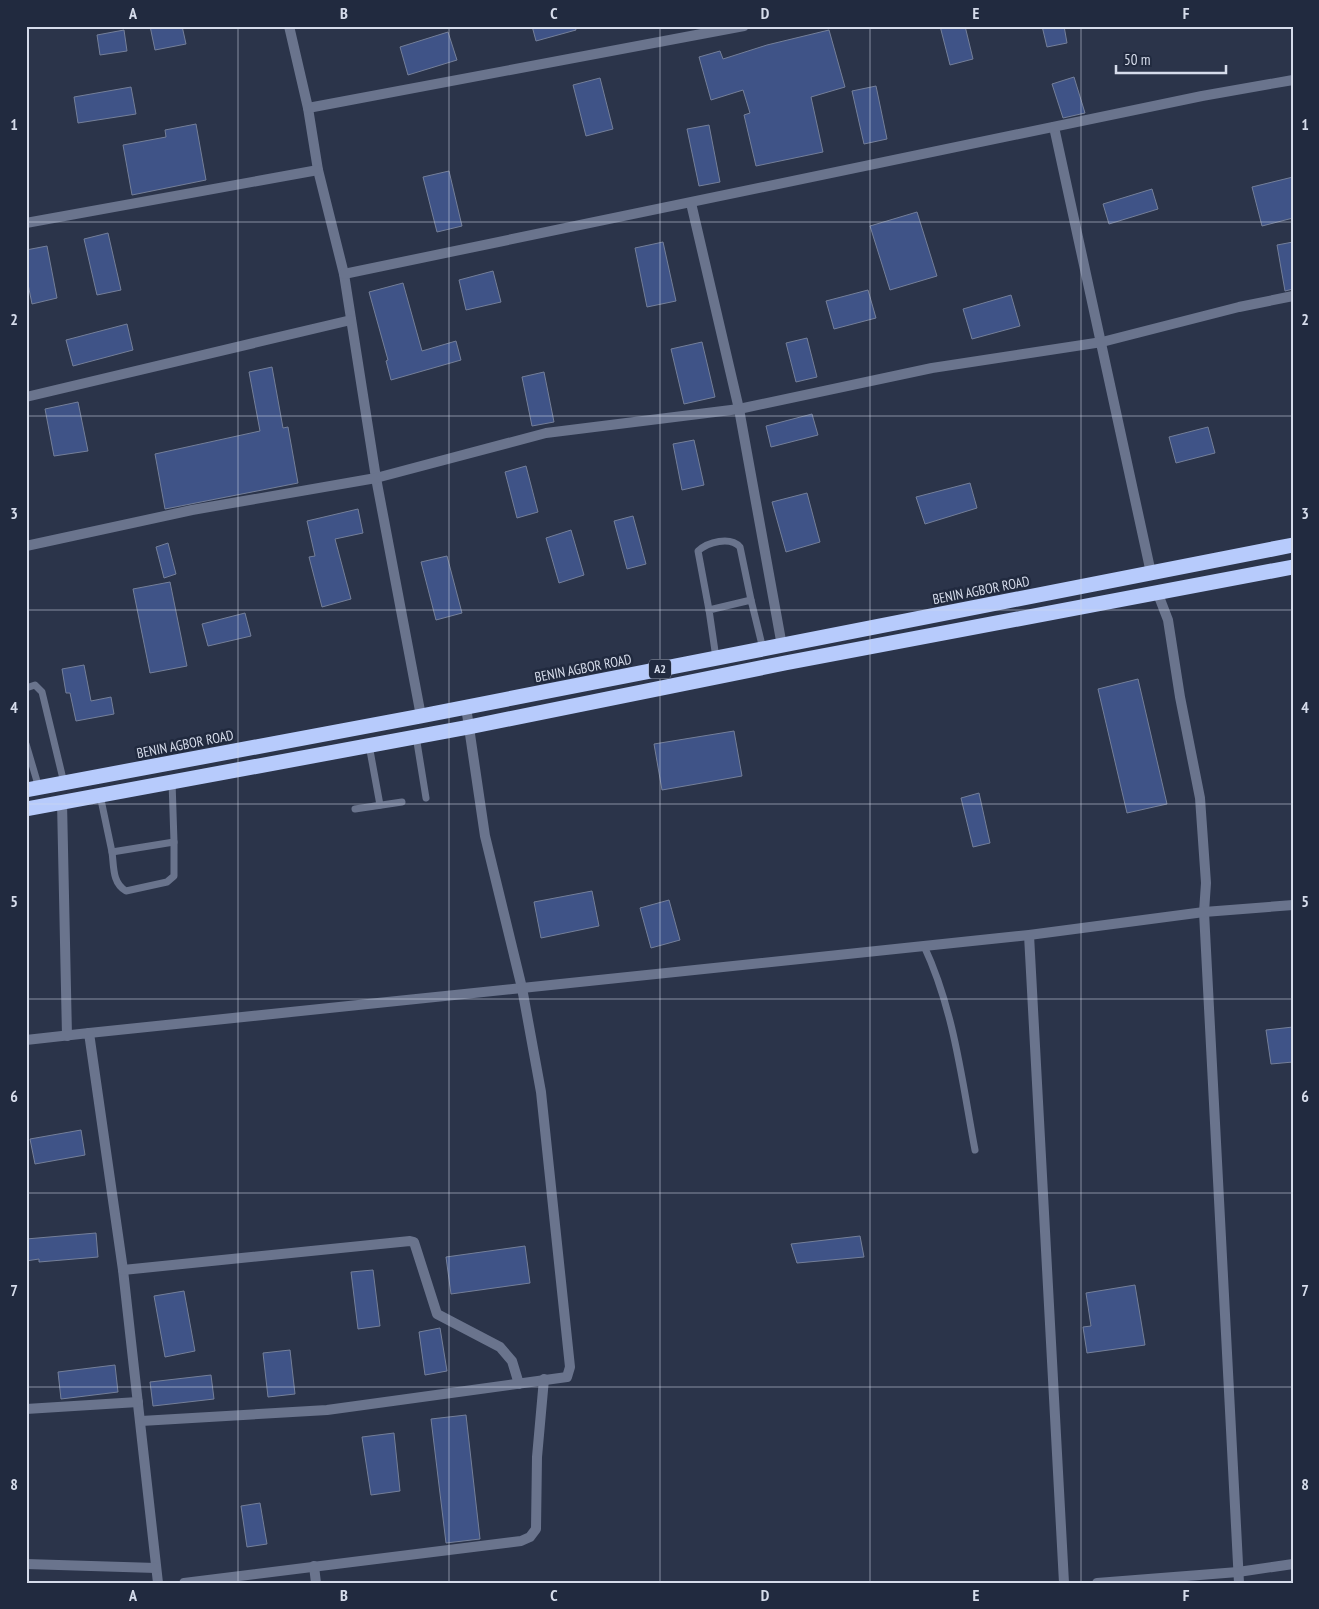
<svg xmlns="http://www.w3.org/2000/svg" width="1319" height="1609" viewBox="0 0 1319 1609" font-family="'PT Sans Narrow',sans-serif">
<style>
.building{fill:#3f5387;stroke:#747f99}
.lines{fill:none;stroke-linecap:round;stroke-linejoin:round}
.lane{stroke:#6a748d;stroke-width:7}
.street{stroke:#6a748d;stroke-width:10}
.highway{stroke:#b7cbfc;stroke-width:15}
.grid{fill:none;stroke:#d6dceb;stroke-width:1;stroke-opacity:0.55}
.labels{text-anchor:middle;stroke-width:5;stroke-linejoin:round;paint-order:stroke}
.shield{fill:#212a3f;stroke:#a0a7b7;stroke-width:1}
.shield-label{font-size:12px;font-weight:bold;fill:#d6dceb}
.street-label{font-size:14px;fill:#d6dceb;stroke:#212a3f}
.neatline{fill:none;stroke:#d6dceb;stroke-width:2}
.grid-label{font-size:16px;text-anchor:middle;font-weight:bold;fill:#d6dceb}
</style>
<rect width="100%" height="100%" fill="#2b344a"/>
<g class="building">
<path d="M 150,26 L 182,26 L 186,44 L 155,50 Z"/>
<path d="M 532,26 L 575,26 L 576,30 L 536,41 Z"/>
<path d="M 940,26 L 965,26 L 973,59 L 950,65 Z"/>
<path d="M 1042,26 L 1064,26 L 1067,43 L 1047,47 Z"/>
<path d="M 124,30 L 127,51 L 100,55 L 97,35 Z"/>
<path d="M 829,30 L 845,87 L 811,97 L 823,152 L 756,166 L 744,115 L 750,113 L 743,90 L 711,100 L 699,57 L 720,51 L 723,59 L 767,45 Z"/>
<path d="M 448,32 L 457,60 L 408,75 L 400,47 Z"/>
<path d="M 1074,77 L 1085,113 L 1063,118 L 1052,84 Z"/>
<path d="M 600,78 L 613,129 L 586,136 L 573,85 Z"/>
<path d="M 876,86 L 887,139 L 864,144 L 852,91 Z"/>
<path d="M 131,87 L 136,114 L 78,123 L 74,97 Z"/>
<path d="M 196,124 L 206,180 L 132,195 L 123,145 L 166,137 L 165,130 Z"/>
<path d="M 709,125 L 720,182 L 699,186 L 687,129 Z"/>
<path d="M 449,171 L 462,226 L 437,232 L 423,177 Z"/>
<path d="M 1293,177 L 1293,218 L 1262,226 L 1252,187 Z"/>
<path d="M 1152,189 L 1158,209 L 1109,224 L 1103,204 Z"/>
<path d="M 917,212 L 937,276 L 890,290 L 870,226 Z"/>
<path d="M 108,233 L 121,290 L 97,295 L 84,239 Z"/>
<path d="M 663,242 L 676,301 L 647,307 L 635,248 Z"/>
<path d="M 1293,242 L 1293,289 L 1285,291 L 1277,245 Z"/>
<path d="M 47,246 L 57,298 L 32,304 L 26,274 L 26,250 Z"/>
<path d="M 493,271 L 501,302 L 466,310 L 459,280 Z"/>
<path d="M 403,283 L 422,351 L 456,341 L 461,360 L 391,380 L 386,361 L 388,360 L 369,292 Z"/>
<path d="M 868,290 L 876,318 L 834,329 L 826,301 Z"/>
<path d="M 1011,295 L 1020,326 L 972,339 L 963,309 Z"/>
<path d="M 127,324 L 133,350 L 73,366 L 66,340 Z"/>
<path d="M 807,338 L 817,377 L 796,382 L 786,343 Z"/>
<path d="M 702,342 L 715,397 L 684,404 L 671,349 Z"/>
<path d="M 272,367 L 283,428 L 288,427 L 298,483 L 165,509 L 155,454 L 260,431 L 249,372 Z"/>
<path d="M 544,372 L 554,422 L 532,426 L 522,377 Z"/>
<path d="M 78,402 L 88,451 L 54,456 L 45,409 Z"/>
<path d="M 812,414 L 818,435 L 771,447 L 766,426 Z"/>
<path d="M 1208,427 L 1215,453 L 1176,463 L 1169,437 Z"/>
<path d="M 694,440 L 704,485 L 682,490 L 673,444 Z"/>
<path d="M 526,466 L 538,512 L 517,518 L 505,472 Z"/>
<path d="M 970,483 L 977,508 L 925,524 L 916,497 Z"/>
<path d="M 807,493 L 820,542 L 786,552 L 772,502 Z"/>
<path d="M 358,509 L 363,533 L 335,539 L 351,599 L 322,607 L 309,557 L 315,556 L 307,521 Z"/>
<path d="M 633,516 L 646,564 L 627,569 L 614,521 Z"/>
<path d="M 571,530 L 584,575 L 559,583 L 546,538 Z"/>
<path d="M 168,543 L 176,574 L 164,578 L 156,547 Z"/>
<path d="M 447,556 L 462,613 L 436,620 L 421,562 Z"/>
<path d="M 170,582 L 187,666 L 150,673 L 133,589 Z"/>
<path d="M 245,613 L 251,636 L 208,646 L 202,624 Z"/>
<path d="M 84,665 L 91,701 L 111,697 L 114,714 L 76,721 L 70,693 L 66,693 L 62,669 Z"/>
<path d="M 1138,679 L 1167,804 L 1127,813 L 1098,689 Z"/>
<path d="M 734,731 L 742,776 L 662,790 L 654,744 Z"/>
<path d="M 979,793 L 990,843 L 973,847 L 961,798 Z"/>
<path d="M 592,891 L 599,926 L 541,938 L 534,902 Z"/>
<path d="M 669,900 L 680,940 L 651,948 L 640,908 Z"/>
<path d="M 1293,1027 L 1293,1062 L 1271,1064 L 1266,1030 Z"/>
<path d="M 81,1130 L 85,1155 L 35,1164 L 30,1139 Z"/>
<path d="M 96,1233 L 98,1257 L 39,1262 L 39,1259 L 26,1261 L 26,1239 Z"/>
<path d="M 860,1236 L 864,1257 L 797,1263 L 791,1244 Z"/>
<path d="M 525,1246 L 530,1283 L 451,1294 L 446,1257 Z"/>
<path d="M 373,1270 L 380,1326 L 358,1329 L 351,1272 Z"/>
<path d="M 1135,1285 L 1145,1345 L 1087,1353 L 1083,1327 L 1091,1326 L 1086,1293 Z"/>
<path d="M 184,1291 L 195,1351 L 165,1357 L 154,1296 Z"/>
<path d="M 440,1328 L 447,1371 L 425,1375 L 419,1332 Z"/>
<path d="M 290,1350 L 295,1394 L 268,1397 L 263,1353 Z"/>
<path d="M 115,1365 L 118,1392 L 61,1399 L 58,1372 Z"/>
<path d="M 211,1375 L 214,1399 L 153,1406 L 150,1382 Z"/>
<path d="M 466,1415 L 480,1539 L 446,1543 L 431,1419 Z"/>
<path d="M 394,1433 L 400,1491 L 371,1495 L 362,1437 Z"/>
<path d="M 260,1503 L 267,1544 L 247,1547 L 241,1506 Z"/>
</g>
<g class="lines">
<g class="lane">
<path d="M 709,610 L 698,551 C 708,542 730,536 740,547 L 751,600"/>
<path d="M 716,658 L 709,610 L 751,600 L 763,649"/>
<path d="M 26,688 L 35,685 L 42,692 L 64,783"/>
<path d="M 416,736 L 426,798"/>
<path d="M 26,744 L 39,788"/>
<path d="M 369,745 L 380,805"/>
<path d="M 100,795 L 112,852 L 174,842 L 172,781"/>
<path d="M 355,809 L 402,802"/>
<path d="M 112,852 C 114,866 112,883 126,891 L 167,882 L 174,876 L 174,842"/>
<path d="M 924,946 C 954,1010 962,1081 975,1150"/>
</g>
<g class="street">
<path d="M 289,26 L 308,108 L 318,170 L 344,274 L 376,478 L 421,716"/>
<path d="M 308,108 L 744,26"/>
<path d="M 1054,127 L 1151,573"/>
<path d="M 691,203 L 739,409 L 782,646"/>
<path d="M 26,223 L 318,170"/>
<path d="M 344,274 L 1202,96 L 1293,80"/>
<path d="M 26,397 L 351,320"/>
<path d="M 26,546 L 192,510 L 376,478 L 546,433 L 739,409 L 932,368 L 1102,342 L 1239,307 L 1293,296"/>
<path d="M 1158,594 L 1168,620 L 1180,697 L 1200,798 L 1206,883 L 1204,912 L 1239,1583"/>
<path d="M 62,802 L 67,1036"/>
<path d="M 1029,935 L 1064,1583"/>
<path d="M 89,1033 L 522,988 L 485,836 L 466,707"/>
<path d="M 26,1040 L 89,1033 L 123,1270 L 158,1583"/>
<path d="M 123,1270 L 410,1241 L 414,1242 L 437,1314 L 500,1347 L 512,1361 L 519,1384"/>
<path d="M 26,1409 L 138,1402"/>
<path d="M 141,1421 L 327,1410 L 567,1377 L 570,1367 L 541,1092 L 522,988 L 1029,935 L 1204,912 L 1293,905"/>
<path d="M 26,1564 L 156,1568"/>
<path d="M 314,1566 L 316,1583"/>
<path d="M 184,1583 L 521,1541 L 530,1537 L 536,1529 L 537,1457 L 544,1379"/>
<path d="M 1097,1583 L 1238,1572 L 1293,1564"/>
</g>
<g class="highway">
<path d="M 26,790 L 421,716 L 1293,545"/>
<path d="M 26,809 L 469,727 L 785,663 L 1293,567"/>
</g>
</g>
<path class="grid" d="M 238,26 L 238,1583M 449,26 L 449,1583M 660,26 L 660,1583M 870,26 L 870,1583M 1081,26 L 1081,1583M 26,222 L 1293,222M 26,416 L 1293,416M 26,610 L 1293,610M 26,804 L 1293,804M 26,999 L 1293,999M 26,1193 L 1293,1193M 26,1387 L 1293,1387"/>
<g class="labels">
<rect class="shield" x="649" y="659.5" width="22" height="19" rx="4"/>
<g class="shield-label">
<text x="660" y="673">A2</text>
</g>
<g class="street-label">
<text transform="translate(981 590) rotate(-11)" y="5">BENIN AGBOR ROAD</text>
<text transform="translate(583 668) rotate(-11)" y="5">BENIN AGBOR ROAD</text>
<text transform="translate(185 744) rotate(-11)" y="5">BENIN AGBOR ROAD</text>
</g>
</g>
<rect width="1319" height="1609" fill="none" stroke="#212a3f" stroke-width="55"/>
<path d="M1116 65v8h110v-8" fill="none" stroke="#d6dceb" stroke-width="2.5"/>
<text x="1124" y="65" font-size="15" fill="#d6dceb" stroke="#212a3f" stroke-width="4" paint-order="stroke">50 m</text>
<rect x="28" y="28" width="1264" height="1554" class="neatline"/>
<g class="grid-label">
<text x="133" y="19">A</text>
<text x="344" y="19">B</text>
<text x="554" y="19">C</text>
<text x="765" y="19">D</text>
<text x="976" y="19">E</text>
<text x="1186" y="19">F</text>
<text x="14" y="130">1</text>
<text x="1305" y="130">1</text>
<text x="14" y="325">2</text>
<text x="1305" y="325">2</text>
<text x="14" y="519">3</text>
<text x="1305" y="519">3</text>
<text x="14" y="713">4</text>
<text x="1305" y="713">4</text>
<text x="14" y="907">5</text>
<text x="1305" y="907">5</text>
<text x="14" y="1102">6</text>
<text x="1305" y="1102">6</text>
<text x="14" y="1296">7</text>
<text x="1305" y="1296">7</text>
<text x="14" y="1490">8</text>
<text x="1305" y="1490">8</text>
<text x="133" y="1601">A</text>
<text x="344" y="1601">B</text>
<text x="554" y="1601">C</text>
<text x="765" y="1601">D</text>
<text x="976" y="1601">E</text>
<text x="1186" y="1601">F</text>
</g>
</svg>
